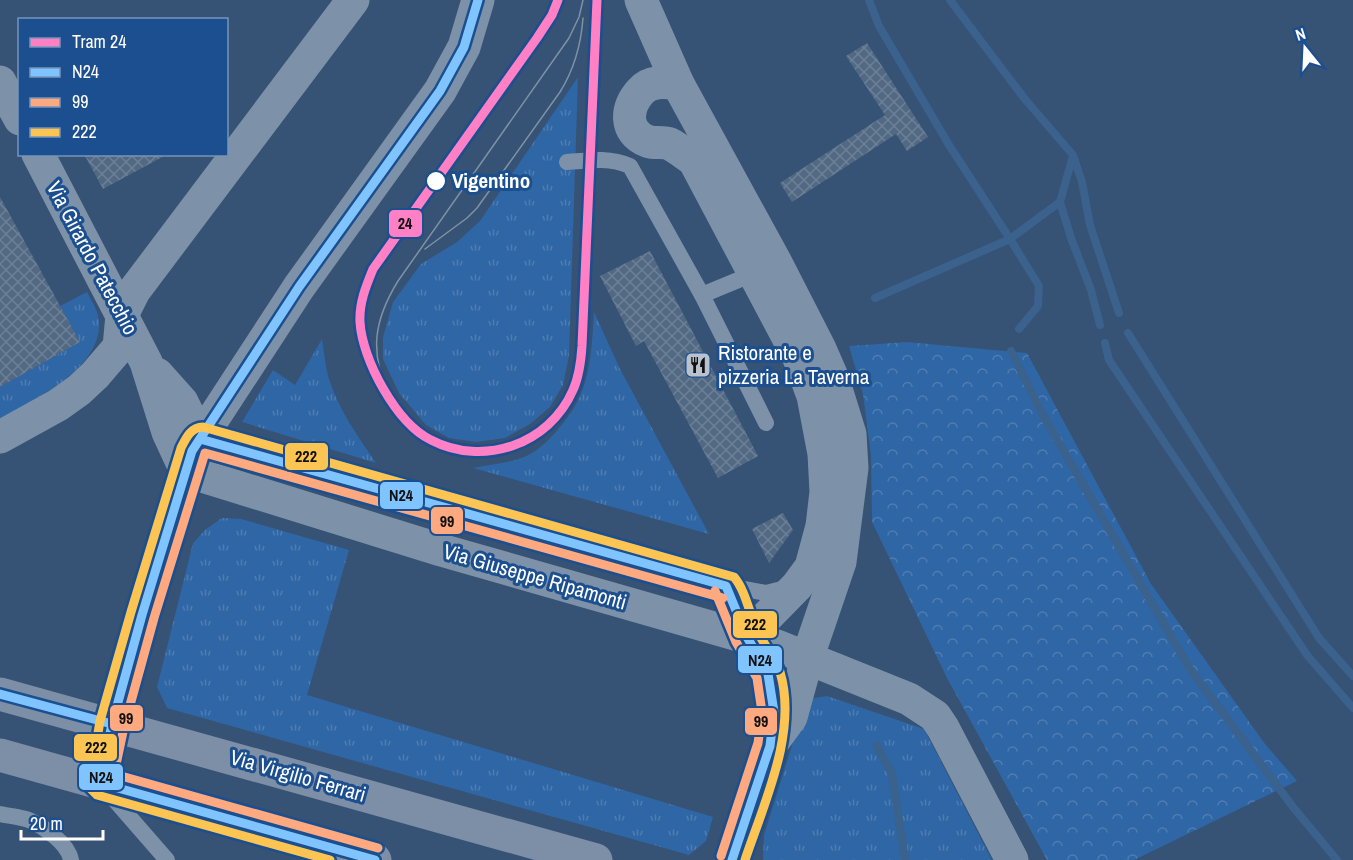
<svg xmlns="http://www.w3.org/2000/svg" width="1353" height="860" viewBox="0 0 1353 860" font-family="'Archivo Narrow',sans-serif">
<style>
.grass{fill:url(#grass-tufts)}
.forest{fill:url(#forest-crowns)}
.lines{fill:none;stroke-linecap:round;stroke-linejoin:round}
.stream{stroke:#3b618d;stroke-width:8}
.building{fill:url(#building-cross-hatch)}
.service{stroke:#7d92a8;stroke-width:16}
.minor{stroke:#7d92a8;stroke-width:33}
.tertiary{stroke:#7d92a8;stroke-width:33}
.primary{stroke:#7d8ea7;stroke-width:33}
.tram{stroke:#7e92a7;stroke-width:1.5}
.bus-1-casing{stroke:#1b4f8f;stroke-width:14}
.bus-2-casing{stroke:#1b4f8f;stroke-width:14}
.bus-3-casing{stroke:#1b4f8f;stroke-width:14}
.bus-1{stroke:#80c4ff;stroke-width:9}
.bus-2{stroke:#ffa980;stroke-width:9}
.bus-3{stroke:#fcc553;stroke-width:9}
.tram-1-casing{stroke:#1b4f8f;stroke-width:14}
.tram-1{stroke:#ff80c5;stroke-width:9}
.stop-dot{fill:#fff;stroke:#1b4f8f;stroke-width:2}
.labels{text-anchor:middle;stroke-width:6;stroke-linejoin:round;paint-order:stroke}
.stop-label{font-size:21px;font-weight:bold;fill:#fff;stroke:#1b4f8f;text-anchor:start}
.street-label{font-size:21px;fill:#fff;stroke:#1b4f8f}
.poi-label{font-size:21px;fill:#fff;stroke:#1b4f8f;text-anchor:start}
.line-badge{stroke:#1b4f8f;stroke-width:2}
.pale-badge-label{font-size:16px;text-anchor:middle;font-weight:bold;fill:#111}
</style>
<defs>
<pattern id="grass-tufts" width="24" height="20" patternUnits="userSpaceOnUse" patternTransform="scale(1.5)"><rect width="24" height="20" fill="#2f66a5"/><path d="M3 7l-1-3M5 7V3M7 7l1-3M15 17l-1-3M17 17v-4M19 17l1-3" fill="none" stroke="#4e7db2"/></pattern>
<pattern id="forest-crowns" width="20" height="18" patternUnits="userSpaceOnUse" patternTransform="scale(1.5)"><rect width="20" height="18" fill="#2f66a5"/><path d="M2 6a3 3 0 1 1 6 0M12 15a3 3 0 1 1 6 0" fill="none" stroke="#4e7db2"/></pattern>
<pattern id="building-cross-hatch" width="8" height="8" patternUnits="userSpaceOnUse" patternTransform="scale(1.5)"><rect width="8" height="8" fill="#526984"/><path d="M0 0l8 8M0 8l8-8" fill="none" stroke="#6c8096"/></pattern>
</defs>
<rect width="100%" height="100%" fill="#365274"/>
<g class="grass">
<path d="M 578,77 L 569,356 L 563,385 L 550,407 L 530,424 L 505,438 L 476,442 L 449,438 L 426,425 L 399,393 L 383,359 L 383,337 L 393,302 L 421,264 L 457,242 L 480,221 Z"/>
<path d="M 87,292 C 92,302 99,312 99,322 C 102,369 33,400 0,419 L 0,387 L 80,342 L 60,306 Z"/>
<path d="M 594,312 L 620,369 L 709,534 L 473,468 C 492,464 515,463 532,453 C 542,447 552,437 559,428 C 591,393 591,357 594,312 Z"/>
<path d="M 322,339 C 324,351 325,364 328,376 C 338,409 357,435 376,463 L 242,422 L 273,370 L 295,385 Z"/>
<path d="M 222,518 L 241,519 L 349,550 L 307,695 L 713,817 L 706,841 L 689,855 L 167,708 L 157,687 L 193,543 L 206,529 Z"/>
<path d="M 827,696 L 924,729 L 992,860 L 763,860 L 764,835 L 804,707 L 814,698 Z"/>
</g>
<path class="forest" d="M 907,342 L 1027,353 L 1151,584 L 1265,744 L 1297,781 L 1134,860 L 1047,860 L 947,678 L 872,522 L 871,456 L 863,394 L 849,346 Z"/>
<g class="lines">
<g class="stream">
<path d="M 869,0 L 879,26 L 949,145 L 1010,239 L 1039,286 L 1038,306 L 1019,329"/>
<path d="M 950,0 L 1024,98 L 1073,155 L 1082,182 L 1090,225 L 1119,313"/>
<path d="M 1073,156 L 1060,202 L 1071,238 L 1091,290 L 1100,325"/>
<path d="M 875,298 L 1010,239 L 1060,202"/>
<path d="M 1128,333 L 1319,638 L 1353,676"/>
<path d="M 1105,343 L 1109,360 L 1307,655 L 1353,708"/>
<path d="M 1011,351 L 1044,417 L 1190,669 L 1293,807 L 1337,860"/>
<path d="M 877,746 L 892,774 L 905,860"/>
</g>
</g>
<g class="building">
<path d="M 867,43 L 928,137 L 907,151 L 896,134 L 792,202 L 780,183 L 885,115 L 846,56 Z"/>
<path d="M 84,154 L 168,154 L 103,189 Z"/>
<path d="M 0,197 L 80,342 L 0,387 Z"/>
<path d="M 650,251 L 758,456 L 718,478 L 644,341 L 636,346 L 600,276 Z"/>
<path d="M 783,513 L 793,530 L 769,563 L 752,529 Z"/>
</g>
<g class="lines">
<g class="service">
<path d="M 567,162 C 589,160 610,157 630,166 L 702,295 L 766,423"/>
<path d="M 702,295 L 760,271"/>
<path d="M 200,439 L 428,502 L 702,581 L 766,593 L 790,587"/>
<path d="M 726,586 L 747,637"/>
<path d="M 106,790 L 167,860"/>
<path d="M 0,814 C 9,816 20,817 29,820 C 44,827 68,843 71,860"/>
</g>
<g class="minor">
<path d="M 0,82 L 20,119"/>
<path d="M 38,154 L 146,362 L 168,432 L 186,471 L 441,550 L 777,646 L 909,699 L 935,716 L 943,728 L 1012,860"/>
<path d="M 157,374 L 182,402 L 200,439"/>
<path d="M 0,437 L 58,405 L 79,390 L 95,375 L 119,347 L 122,315 L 134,291 L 353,0"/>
<path d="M 747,637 C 754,649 763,662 768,675 C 777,698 772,722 770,746"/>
</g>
<g class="tertiary">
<path d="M 641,0 L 678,84 L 776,263 L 820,349 L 833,379 L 850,434 L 852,468 L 840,562 L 807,659 L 791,717 L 770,746 L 732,860"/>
<path d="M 678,84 C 665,82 650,80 640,92 C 626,108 624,132 647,141 C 654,144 663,141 670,144 C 678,148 686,155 694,160 L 799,358 L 813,396 L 824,454 L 826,492 L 822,526 L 811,567 L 797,586 L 747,637"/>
<path d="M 100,783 L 112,724 L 142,615 L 192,451 L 299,287 L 440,91 L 464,47 L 478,0"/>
</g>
<g class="primary">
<path d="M 0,694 L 596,860"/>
<path d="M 0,755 L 375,860"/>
</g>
<g class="tram">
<path d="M 425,249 L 467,218 L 477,208 L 560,92 C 575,68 581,45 583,18"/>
<path d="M 389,395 C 369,352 374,320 398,281 L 569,38 L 579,17 L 583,0"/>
</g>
<g class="bus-1-casing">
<g id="bus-1">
<path d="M 200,439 L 726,586 L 747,637 L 768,674 L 774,712 L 770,746 L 732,860"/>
<path d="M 0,694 L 112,724"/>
<path d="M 375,860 L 100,783 L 112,724 L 142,615 L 192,451 L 299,287 L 440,91 L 464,47 L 478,0"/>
</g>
</g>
<g class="bus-2-casing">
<g id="bus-2">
<path d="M 715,591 L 736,642 L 757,678 L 762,712 L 758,743 L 721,856"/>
<path d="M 378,848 L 114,774 L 124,727 L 154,618 L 205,453 L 723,598"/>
</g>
</g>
<g class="bus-3-casing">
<path id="bus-3" d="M 330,860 L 97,795 L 89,787 L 100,721 L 131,612 L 181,448 C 186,438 191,427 203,427 L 734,577 C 746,591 749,614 758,632 C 764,645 775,658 780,672 C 798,732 764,803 745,860"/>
</g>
<use href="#bus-1" class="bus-1"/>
<use href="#bus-2" class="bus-2"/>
<use href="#bus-3" class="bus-3"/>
<g class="tram-1-casing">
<path id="tram-1" d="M 558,0 L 552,15 L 537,38 L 373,269 C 366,286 359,303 360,322 C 362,359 396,423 431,440 C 483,467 549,445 573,390 C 579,377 581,361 582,346 L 597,0"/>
</g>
<use href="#tram-1" class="tram-1"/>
</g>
<defs>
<g id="restaurant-square" transform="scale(1.35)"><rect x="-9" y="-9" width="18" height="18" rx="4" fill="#b9c2ce" stroke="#1b4f8f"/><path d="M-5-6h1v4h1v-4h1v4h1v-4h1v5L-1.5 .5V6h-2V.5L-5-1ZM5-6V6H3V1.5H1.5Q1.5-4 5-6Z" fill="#111"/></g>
</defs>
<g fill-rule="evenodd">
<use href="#restaurant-square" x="698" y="365"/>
</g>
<circle class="stop-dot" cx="436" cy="181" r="10"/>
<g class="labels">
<g class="stop-label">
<text x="452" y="188">Vigentino</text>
</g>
<g class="street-label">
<text transform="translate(92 258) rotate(62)" y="7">Via Girardo Patecchio</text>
<text transform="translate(535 577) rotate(16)" y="7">Via Giuseppe Ripamonti</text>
<text transform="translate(298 776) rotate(16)" y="7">Via Virgilio Ferrari</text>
</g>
<g class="poi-label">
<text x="718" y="360">Ristorante e<tspan x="718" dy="24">pizzeria La Taverna</tspan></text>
</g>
</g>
<g class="line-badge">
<rect x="388" y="209" width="35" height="29" rx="6" fill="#ff80c5"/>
<rect x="284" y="442" width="45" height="29" rx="6" fill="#fcc553"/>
<rect x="379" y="481" width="45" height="29" rx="6" fill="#80c4ff"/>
<rect x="430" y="506" width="34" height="29" rx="6" fill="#ffa980"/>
<rect x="732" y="610" width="46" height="29" rx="6" fill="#fcc553"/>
<rect x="737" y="645" width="46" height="29" rx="6" fill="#80c4ff"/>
<rect x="109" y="704" width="35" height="28" rx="6" fill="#ffa980"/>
<rect x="744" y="707" width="34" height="29" rx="6" fill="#ffa980"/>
<rect x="73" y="733" width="45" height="29" rx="6" fill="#fcc553"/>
<rect x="78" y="763" width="46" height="28" rx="6" fill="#80c4ff"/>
</g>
<g class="pale-badge-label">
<text x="405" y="229">24</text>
<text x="306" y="462">222</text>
<text x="401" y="501">N24</text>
<text x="447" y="527">99</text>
<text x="755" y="630">222</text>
<text x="760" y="666">N24</text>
<text x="126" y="724">99</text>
<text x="761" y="727">99</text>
<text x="96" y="753">222</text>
<text x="101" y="783">N24</text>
</g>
<rect x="18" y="18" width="210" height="138" fill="#1b4f8f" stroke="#7695bc" stroke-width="1.5"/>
<rect x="30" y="38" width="30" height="9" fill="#ff80c5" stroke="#7695bc" stroke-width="1.5"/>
<text x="72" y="48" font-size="18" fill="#ffffff">Tram 24</text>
<rect x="30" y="68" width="30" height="9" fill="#80c4ff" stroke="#7695bc" stroke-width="1.5"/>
<text x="72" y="78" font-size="18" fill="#ffffff">N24</text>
<rect x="30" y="98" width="30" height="9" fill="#ffa980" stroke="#7695bc" stroke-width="1.5"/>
<text x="72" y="108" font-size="18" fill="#ffffff">99</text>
<rect x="30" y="128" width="30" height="9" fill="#fcc553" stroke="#7695bc" stroke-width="1.5"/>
<text x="72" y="138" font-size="18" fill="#ffffff">222</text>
<g transform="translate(1305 48) rotate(342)" stroke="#1b4f8f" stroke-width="4.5" paint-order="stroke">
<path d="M0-4.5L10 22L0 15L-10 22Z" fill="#ffffff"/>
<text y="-9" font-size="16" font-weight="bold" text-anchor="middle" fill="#ffffff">N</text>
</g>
<path d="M21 830v9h82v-9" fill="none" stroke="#ffffff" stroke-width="3"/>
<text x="30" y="830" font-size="18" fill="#ffffff" stroke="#1b4f8f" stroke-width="4.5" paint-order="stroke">20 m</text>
</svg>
